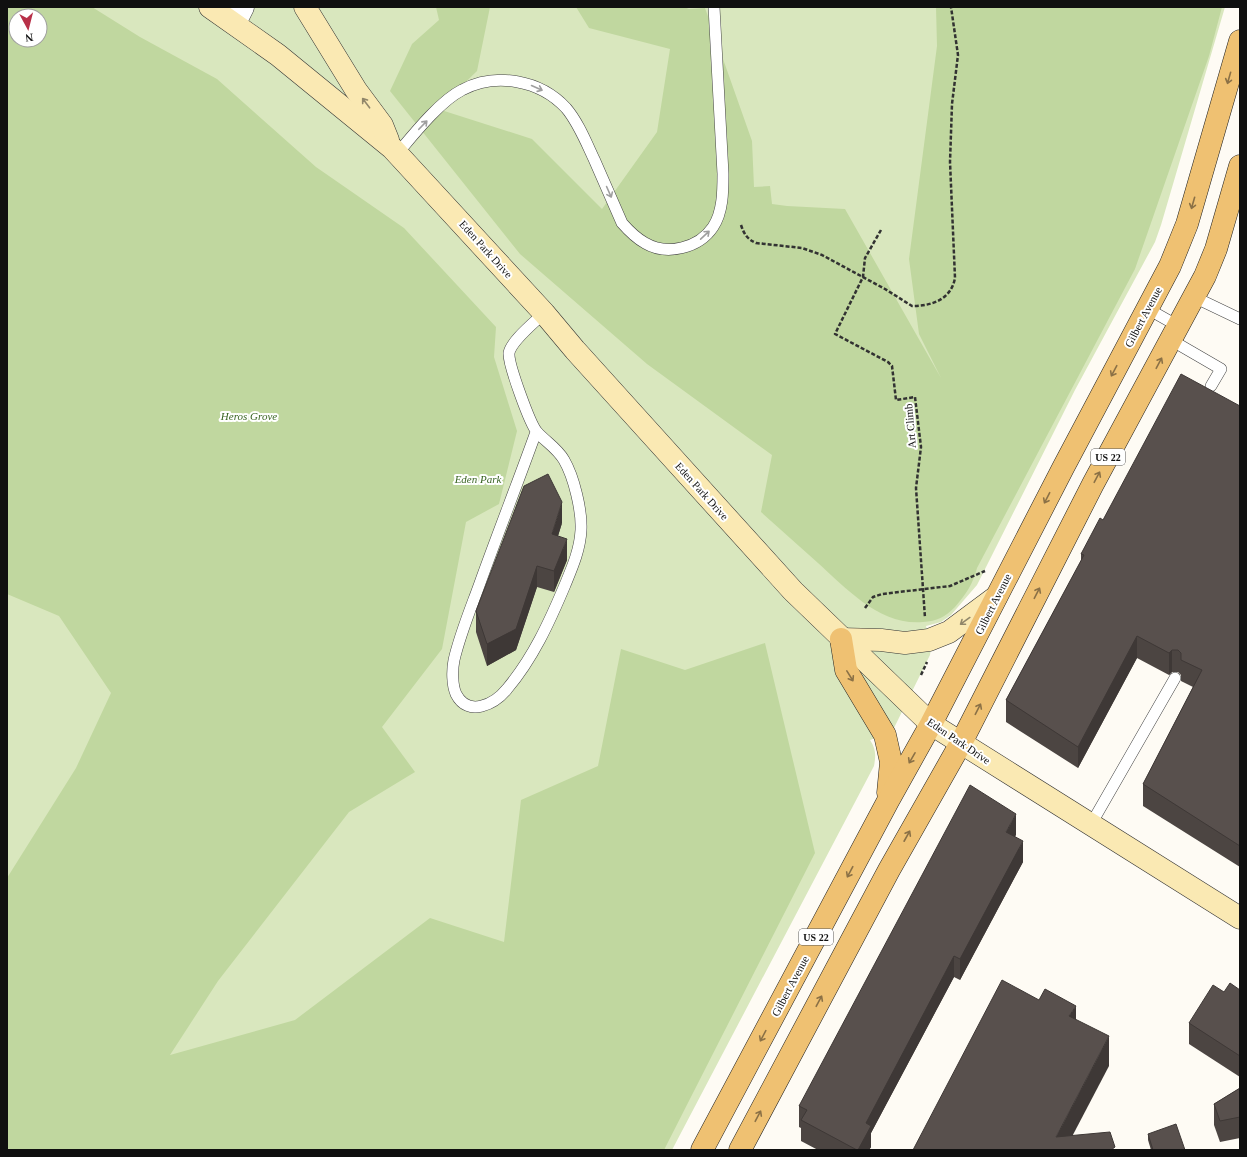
<svg xmlns="http://www.w3.org/2000/svg" width="1247" height="1157" viewBox="0 0 1247 1157" font-family="Georgia,serif">
<style>
.green{fill:#d9e7be;fill-rule:evenodd}
.forest{fill:#c0d79f;fill-rule:evenodd}
.lines{fill:none;stroke-linecap:round;stroke-linejoin:round}
.lane-casing{stroke:#434343;stroke-width:12}
.street-casing{stroke:#434343;stroke-width:23}
.secondary-casing{stroke:#323232;stroke-width:23}
.primary-casing{stroke:#212121;stroke-width:23}
.path{stroke:#323232;stroke-width:2.5;stroke-dasharray:4 2;stroke-linecap:butt}
.lane{stroke:#fff;stroke-width:11}
.street{stroke:#fff;stroke-width:22}
.secondary{stroke:#fae9b3;stroke-width:22}
.primary{stroke:#efc172;stroke-width:22}
.wall{fill:#4c4542}
.shaded-wall{fill:#3e3836}
.building{fill:#58504d;stroke:#3e3836}
.oneway{stroke:#8b7146}
.oneway2{stroke:#9f9f9f}
.oneway3{stroke:#91876a}
.labels{text-anchor:middle;stroke-width:4;stroke-linejoin:round;paint-order:stroke}
.shield{fill:#fff;stroke:#585858;stroke-width:1}
.shield-label{font-size:10px;font-weight:bold;fill:#101010}
.street-label{font-size:11px;fill:#101010;stroke:#fff}
.park-label{font-size:11px;font-style:italic;fill:#396423;stroke:#fff}
</style>
<rect width="100%" height="100%" fill="#fefbf4"/>
<path class="green" d="M 7,7 L 1225,7 L 1161,225 L 1155,242 L 1075,390 L 977,585 L 951,615 L 941,622 L 926,626 L 931,648 L 930,655 L 892,732 L 870,740 C 876,749 876,755 874,766 L 672,1150 L 7,1150 ZM 16,16 L 40,16 L 40,40 L 16,40 Z"/>
<g class="forest">
<path d="M 7,7 L 92,7 L 140,37 L 217,79 L 316,167 L 404,228 L 496,327 L 494,357 L 517,431 L 499,504 L 466,522 L 442,649 L 382,727 L 415,772 L 349,812 L 218,981 L 170,1055 L 295,1020 L 430,918 L 504,942 L 521,800 L 598,766 L 621,649 L 685,670 L 765,643 L 815,853 L 664,1150 L 7,1150 L 7,878 L 76,768 L 111,693 L 59,616 L 7,594 ZM 16,16 L 40,16 L 40,40 L 16,40 Z"/>
<path d="M 436,7 L 490,7 L 477,71 L 438,109 L 532,139 L 602,209 L 657,132 L 670,49 L 589,28 L 576,7 L 684,7 L 689,9 L 705,8 L 752,141 L 754,187 L 770,186 L 772,204 L 787,206 L 845,209 L 941,378 L 919,334 L 909,259 L 937,46 L 936,7 L 1222,7 L 1209,56 L 1135,269 L 977,568 C 973,584 966,594 955,607 C 945,617 937,621 923,622 C 880,626 847,589 818,563 C 799,546 780,529 761,512 L 772,455 L 647,364 L 520,254 L 390,91 L 412,44 L 439,20 Z"/>
</g>
<g class="lines">
<g class="lane-casing">
<g id="lane">
<path d="M 397,154 C 413,135 440,101 462,90 C 496,72 540,80 566,108 C 578,122 586,142 594,159 C 603,180 613,202 622,223 C 629,231 636,238 645,243 C 667,256 699,248 713,227 C 723,212 723,191 723,174 L 714,7"/>
<path d="M 1194,297 L 1240,319"/>
<path d="M 1148,309 L 1178,326"/>
<path d="M 1171,340 L 1221,369 L 1211,386"/>
<path d="M 536,432 C 518,482 498,533 480,583 C 471,608 460,634 454,660 C 452,670 452,685 456,694 C 468,718 495,704 507,689 C 533,658 549,623 565,585 C 572,568 580,550 581,530 C 582,511 574,477 564,460 C 557,448 546,442 537,432 C 530,424 508,364 509,353 C 511,341 535,322 544,313"/>
<path d="M 1090,826 L 1175,678"/>
</g>
</g>
<g class="street-casing">
<path id="street" d="M 235,23 L 243,7"/>
</g>
<g class="secondary-casing">
<g id="secondary">
<path d="M 210,7 L 278,55 L 392,148 L 544,313 L 575,350 L 793,591 L 931,724 L 1240,918"/>
<path d="M 305,7 L 356,90 L 382,125 L 388,140"/>
<path d="M 841,639 L 881,640 L 905,643 L 929,640 L 949,632 L 996,597"/>
</g>
</g>
<g class="primary-casing">
<g id="primary">
<path d="M 841,639 L 846,670 L 885,735 L 891,762 L 888,793"/>
<path d="M 702,1150 L 888,801 L 931,724 L 1063,468 L 1170,266 L 1187,224 L 1240,41"/>
<path d="M 740,1150 L 889,870 L 961,743 L 1093,484 L 1205,276 L 1216,249 L 1240,166"/>
</g>
</g>
<g class="path">
<path d="M 741,225 C 744,234 747,239 756,243 L 802,248 L 822,255 L 885,289 L 912,306 C 931,306 951,300 955,278 L 950,162 L 952,104 L 958,55 L 951,7"/>
<path d="M 881,230 L 865,258 L 863,277 L 835,334 L 888,362 L 892,366 L 896,400 L 915,397 L 921,447 L 916,488 L 925,618"/>
<path d="M 865,608 L 873,597 L 882,594 L 950,586 L 985,571"/>
<path d="M 921,675 L 927,662"/>
</g>
<use href="#lane" class="lane"/>
<use href="#street" class="street"/>
<use href="#secondary" class="secondary"/>
<use href="#primary" class="primary"/>
</g>
<g class="wall">
<path d="M 1240,406 L 1240,867 L 1143,806 L 1143,784 L 1193,687 L 1181,681 L 1181,675 L 1178,672 L 1172,672 L 1169,675 L 1137,658 L 1078,768 L 1006,722 L 1006,700 L 1081,561 L 1081,554 L 1103,520 Z"/>
<path d="M 562,523 L 558,536 L 567,560 L 554,592 L 537,587 L 516,650 L 487,666 L 476,632 L 476,611 Z"/>
<path d="M 1016,835 L 1015,837 L 1023,862 L 960,980 L 954,977 L 871,1133 L 871,1147 L 869,1150 L 818,1150 L 801,1141 L 801,1128 L 799,1127 L 799,1106 Z"/>
<path d="M 1240,990 L 1240,1077 L 1189,1044 L 1189,1023 L 1224,992 Z"/>
<path d="M 1240,1088 L 1240,1138 L 1220,1142 L 1214,1125 L 1214,1104 Z"/>
<path d="M 1148,1134 L 1185,1150 L 1151,1150 L 1148,1140 Z"/>
</g>
<g class="shaded-wall">
<path d="M 562,502 L 562,523 L 552,555 L 552,534 Z"/>
<path d="M 567,539 L 567,560 L 554,592 L 554,571 Z"/>
<path d="M 537,566 L 537,587 L 516,650 L 487,666 L 487,644 Z"/>
<path d="M 1137,636 L 1137,658 L 1078,768 L 1078,747 Z"/>
<path d="M 1172,650 L 1172,672 L 1169,675 L 1169,653 Z"/>
<path d="M 1016,814 L 1016,835 L 1006,853 L 1006,832 Z"/>
<path d="M 1023,841 L 1023,862 L 960,980 L 960,959 Z"/>
<path d="M 954,956 L 954,977 L 871,1133 L 871,1147 L 869,1150 L 858,1150 L 866,1123 Z"/>
<path d="M 1076,1006 L 1076,1036 L 1069,1016 Z"/>
<path d="M 1109,1036 L 1109,1066 L 1065,1150 L 1056,1137 Z"/>
</g>
<g class="building">
<path d="M 1181,374 L 1240,406 L 1240,846 L 1143,784 L 1202,670 L 1181,660 L 1181,653 L 1178,650 L 1172,650 L 1169,653 L 1137,636 L 1078,747 L 1006,700 L 1084,555 L 1081,554 L 1100,518 L 1103,520 Z"/>
<path d="M 548,474 L 562,502 L 552,534 L 567,539 L 554,571 L 537,566 L 516,629 L 487,644 L 476,611 L 524,486 Z"/>
<path d="M 970,785 L 1016,814 L 1006,832 L 1023,841 L 960,959 L 954,956 L 866,1123 L 871,1126 L 858,1150 L 857,1150 L 801,1120 L 807,1110 L 799,1106 Z"/>
<path d="M 1002,980 L 1039,1000 L 1045,989 L 1076,1006 L 1069,1016 L 1109,1036 L 1056,1137 L 1110,1132 L 1115,1147 L 1111,1150 L 913,1150 Z"/>
<path d="M 1230,983 L 1240,990 L 1240,1056 L 1189,1023 L 1213,985 L 1224,992 Z"/>
<path d="M 1240,1088 L 1240,1117 L 1220,1121 L 1214,1104 Z"/>
<path d="M 1176,1124 L 1185,1150 L 1153,1150 L 1148,1134 Z"/>
</g>
<defs><path id="oneway-shaft" d="M-6 0H5M1.5-3L5.5 0L1.5 3" fill="none" stroke-width="1.6" stroke-linecap="round" stroke-linejoin="round"/></defs>
<g class="oneway">
<use href="#oneway-shaft" transform="translate(1229 78) rotate(106)"/>
<use href="#oneway-shaft" transform="translate(1193 203) rotate(106)"/>
<use href="#oneway-shaft" transform="translate(1159 363) rotate(-62)"/>
<use href="#oneway-shaft" transform="translate(1114 371) rotate(118)"/>
<use href="#oneway-shaft" transform="translate(1097 477) rotate(-62)"/>
<use href="#oneway-shaft" transform="translate(1047 498) rotate(117)"/>
<use href="#oneway-shaft" transform="translate(1037 593) rotate(-63)"/>
<use href="#oneway-shaft" transform="translate(850 676) rotate(58)"/>
<use href="#oneway-shaft" transform="translate(978 709) rotate(-63)"/>
<use href="#oneway-shaft" transform="translate(912 758) rotate(120)"/>
<use href="#oneway-shaft" transform="translate(907 836) rotate(-61)"/>
<use href="#oneway-shaft" transform="translate(850 872) rotate(118)"/>
<use href="#oneway-shaft" transform="translate(819 1001) rotate(-62)"/>
<use href="#oneway-shaft" transform="translate(763 1036) rotate(118)"/>
<use href="#oneway-shaft" transform="translate(758 1116) rotate(-62)"/>
</g>
<g class="oneway2">
<use href="#oneway-shaft" transform="translate(537 88) rotate(24)"/>
<use href="#oneway-shaft" transform="translate(423 125) rotate(-46)"/>
<use href="#oneway-shaft" transform="translate(609 192) rotate(66)"/>
<use href="#oneway-shaft" transform="translate(705 235) rotate(-43)"/>
</g>
<g class="oneway3">
<use href="#oneway-shaft" transform="translate(366 103) rotate(-127)"/>
<use href="#oneway-shaft" transform="translate(965 621) rotate(144)"/>
</g>
<g class="labels">
<g class="shield">
<rect x="1091" y="449" width="34" height="16" rx="3"/>
<rect x="799" y="929" width="34" height="16" rx="3"/>
</g>
<g class="shield-label">
<text x="1108" y="461">US 22</text>
<text x="816" y="941">US 22</text>
</g>
<g class="street-label">
<text transform="translate(486 249) rotate(48)" y="4">Eden Park Drive</text>
<text transform="translate(1143 317) rotate(-62)" y="4">Gilbert Avenue</text>
<text transform="translate(910 426) rotate(-95)" y="4">Art Climb</text>
<text transform="translate(702 491) rotate(48)" y="4">Eden Park Drive</text>
<text transform="translate(993 604) rotate(-63)" y="4">Gilbert Avenue</text>
<text transform="translate(959 741) rotate(34)" y="4">Eden Park Drive</text>
<text transform="translate(790 986) rotate(-62)" y="4">Gilbert Avenue</text>
</g>
<g class="park-label">
<text x="249" y="420">Heros Grove</text>
<text x="478" y="483">Eden Park</text>
</g>
</g>
<rect width="1247" height="1157" fill="none" stroke="#101010" stroke-width="16"/>
<g transform="translate(28 28) rotate(173)"><circle r="19" fill="#ffffff" stroke="#9f9f9f"/>
<path d="M0-3L7 15L0 10L-7 15Z" fill="#b83048"/>
<text y="-6" font-size="11" font-weight="bold" text-anchor="middle" fill="#101010">N</text>
</g>
</svg>
